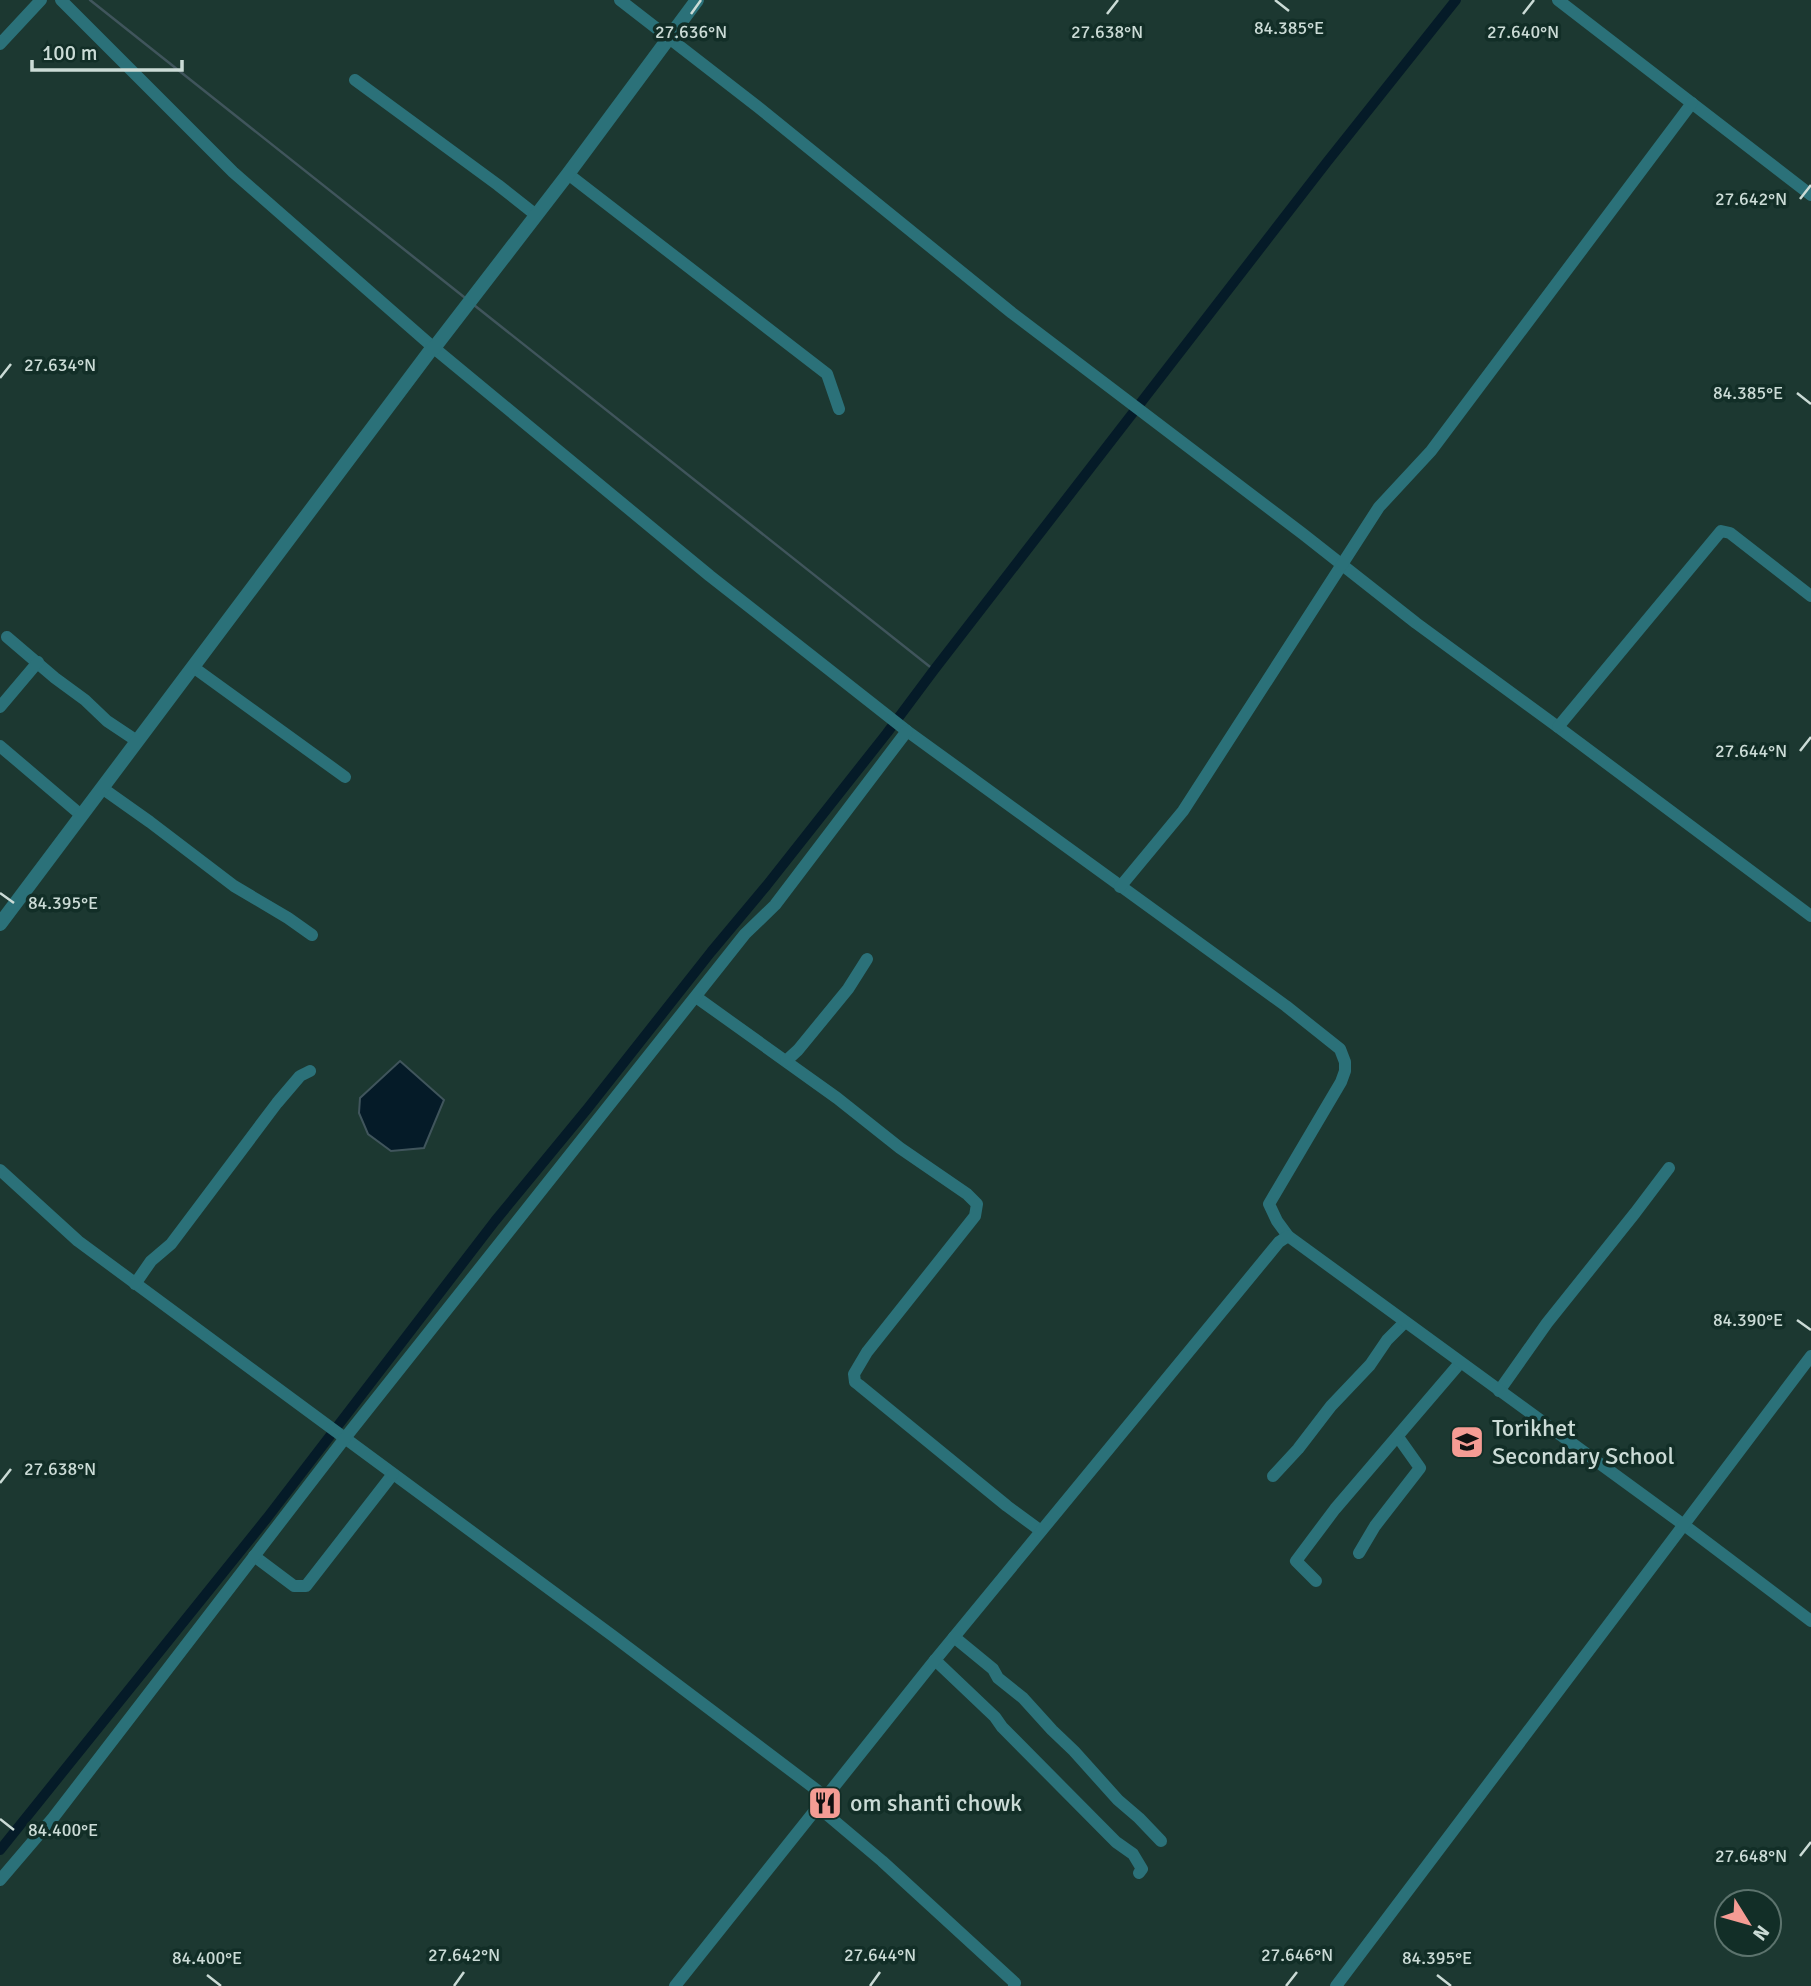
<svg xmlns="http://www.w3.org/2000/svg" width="1811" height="1986" viewBox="0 0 1811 1986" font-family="Signika,sans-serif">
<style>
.water{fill:#051b28;stroke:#40555c;stroke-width:2}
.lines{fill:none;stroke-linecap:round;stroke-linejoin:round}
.stream{stroke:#40555c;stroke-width:2.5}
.canal{stroke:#051b28;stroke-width:10}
.minor{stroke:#2b7179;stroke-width:12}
.tertiary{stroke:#2b7179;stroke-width:14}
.ticks{fill:none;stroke:#cbdbd6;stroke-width:2.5}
.labels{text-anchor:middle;stroke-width:7;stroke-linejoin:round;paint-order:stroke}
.poi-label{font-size:24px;fill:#cbdbd6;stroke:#122e27;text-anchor:start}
.ticks-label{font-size:18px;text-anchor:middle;fill:#cbdbd6;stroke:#122e27;stroke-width:7;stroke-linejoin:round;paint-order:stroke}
</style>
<rect width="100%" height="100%" fill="#1c3831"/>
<path class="water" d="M 400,1061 L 444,1100 L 424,1148 L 391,1151 L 368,1134 L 359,1113 L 360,1098 Z"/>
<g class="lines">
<g class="stream">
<path d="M 90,0 L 464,297"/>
<path d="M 474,305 L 934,670"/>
</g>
<path class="canal" d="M 0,1850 L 267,1518 L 495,1221 L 588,1108 L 711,952 L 767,885 L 887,733 L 934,670 L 1327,162 L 1456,0"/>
<g class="minor">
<path d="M 61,0 L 233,172 L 434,348 L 710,576 L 907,731 L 1286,1006 L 1340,1049 L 1345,1062 L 1345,1071 L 1341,1082 L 1269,1204 L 1277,1221 L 1288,1236"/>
<path d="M 620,0 L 758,107 L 1012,313 L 1303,534 L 1416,623 L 1558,727 L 1811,916"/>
<path d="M 1558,0 L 1811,195"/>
<path d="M 0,44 L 41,0"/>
<path d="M 355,80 L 498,185 L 536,215"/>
<path d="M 568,174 L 827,374 L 839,409"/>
<path d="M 7,637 L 55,678 L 85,700 L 107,721 L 137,741"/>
<path d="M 193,667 L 345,777"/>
<path d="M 0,707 L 38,662"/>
<path d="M 1558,727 L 1721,531 L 1730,533 L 1811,596"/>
<path d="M 0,746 L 81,815"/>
<path d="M 102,788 L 150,822 L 234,886 L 288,918 L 312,935"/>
<path d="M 1120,887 L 1183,811 L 1379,507 L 1431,451 L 1692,103"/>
<path d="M 696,997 L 837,1098 L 900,1148 L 967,1194 L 977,1204 L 975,1216 L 867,1352 L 854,1374 L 855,1382 L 859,1385 L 1007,1506 L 1041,1531"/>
<path d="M 786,1061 L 798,1050 L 848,989 L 867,959"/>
<path d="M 0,1170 L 78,1241 L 613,1636 L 826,1797"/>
<path d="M 135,1284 L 151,1261 L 171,1244 L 277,1103 L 300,1076 L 310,1071"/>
<path d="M 1499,1391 L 1547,1323 L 1635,1213 L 1669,1168"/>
<path d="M 1273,1476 L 1298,1449 L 1331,1406 L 1370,1365 L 1387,1340 L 1404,1323"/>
<path d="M 1359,1553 L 1375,1526 L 1420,1468 L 1398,1437"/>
<path d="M 254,1556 L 294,1586 L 306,1586 L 393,1474"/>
<path d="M 1316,1581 L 1296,1561 L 1335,1509 L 1460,1363"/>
<path d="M 954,1637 L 993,1669 L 998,1678 L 1023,1698 L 1052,1730 L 1074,1751 L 1118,1800 L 1139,1818 L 1161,1841"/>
<path d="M 935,1660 L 995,1717 L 1002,1727 L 1116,1842 L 1133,1854 L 1142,1869 L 1139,1873"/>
<path d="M 818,1807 L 882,1861 L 1015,1983 L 1014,1986"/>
<path d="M 0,1880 L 53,1818 L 345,1438 L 745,934 L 775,905 L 907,731"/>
<path d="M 675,1986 L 931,1665 L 1279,1242 L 1288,1236 L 1684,1525 L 1811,1621"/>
<path d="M 1336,1986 L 1811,1356"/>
</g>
<path class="tertiary" d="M 0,924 L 430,351 L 434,348 L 568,174 L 697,0"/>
</g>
<path class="ticks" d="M 1275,0 L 1289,11M 691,14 L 701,0M 1107,14 L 1118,0M 1523,14 L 1534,0M 1800,199 L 1811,185M 0,378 L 11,364M 1797,393 L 1811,404M 1800,751 L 1811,737M 0,893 L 14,903M 1797,1320 L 1811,1330M 0,1483 L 11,1469M 0,1819 L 14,1830M 1800,1856 L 1811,1842M 207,1975 L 221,1986M 1437,1975 L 1451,1986M 454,1986 L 464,1972M 870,1986 L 880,1972M 1286,1986 L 1297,1972"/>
<defs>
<g id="school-square" transform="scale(1.75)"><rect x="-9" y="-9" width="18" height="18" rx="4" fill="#f59c94" stroke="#122e27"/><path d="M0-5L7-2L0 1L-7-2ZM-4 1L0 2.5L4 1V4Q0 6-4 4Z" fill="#111"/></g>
<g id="restaurant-square" transform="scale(1.75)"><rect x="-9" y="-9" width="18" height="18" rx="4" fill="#f59c94" stroke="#122e27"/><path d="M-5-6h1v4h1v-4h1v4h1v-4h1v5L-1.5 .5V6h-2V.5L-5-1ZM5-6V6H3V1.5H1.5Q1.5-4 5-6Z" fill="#111"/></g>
</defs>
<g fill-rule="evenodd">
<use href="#school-square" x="1467" y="1442"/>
<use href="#restaurant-square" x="825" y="1803"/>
</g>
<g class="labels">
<g class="poi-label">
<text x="1492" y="1436">Torikhet<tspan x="1492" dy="28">Secondary School</tspan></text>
<text x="850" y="1811">om shanti chowk</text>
</g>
</g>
<g class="ticks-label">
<text x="1289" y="34">84.385°E</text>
<text x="691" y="38">27.636°N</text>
<text x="1107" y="38">27.638°N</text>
<text x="1523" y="38">27.640°N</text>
<text x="1751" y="205">27.642°N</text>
<text x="60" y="371">27.634°N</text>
<text x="1748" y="399">84.385°E</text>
<text x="1751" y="757">27.644°N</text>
<text x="63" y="909">84.395°E</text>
<text x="1748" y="1326">84.390°E</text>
<text x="60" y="1475">27.638°N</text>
<text x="63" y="1836">84.400°E</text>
<text x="1751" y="1862">27.648°N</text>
<text x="464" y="1961">27.642°N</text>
<text x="880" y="1961">27.644°N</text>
<text x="1297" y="1961">27.646°N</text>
<text x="207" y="1964">84.400°E</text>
<text x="1437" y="1964">84.395°E</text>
</g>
<g transform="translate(1748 1923) rotate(127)"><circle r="33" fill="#122e27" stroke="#5c736d" stroke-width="2"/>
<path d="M0-5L12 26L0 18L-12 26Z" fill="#f59c94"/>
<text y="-10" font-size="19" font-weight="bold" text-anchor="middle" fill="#cbdbd6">N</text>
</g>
<path d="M32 60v10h150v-10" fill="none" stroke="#cbdbd6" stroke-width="3.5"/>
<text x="42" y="60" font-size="21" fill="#cbdbd6" stroke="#122e27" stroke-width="5" paint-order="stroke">100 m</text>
</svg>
